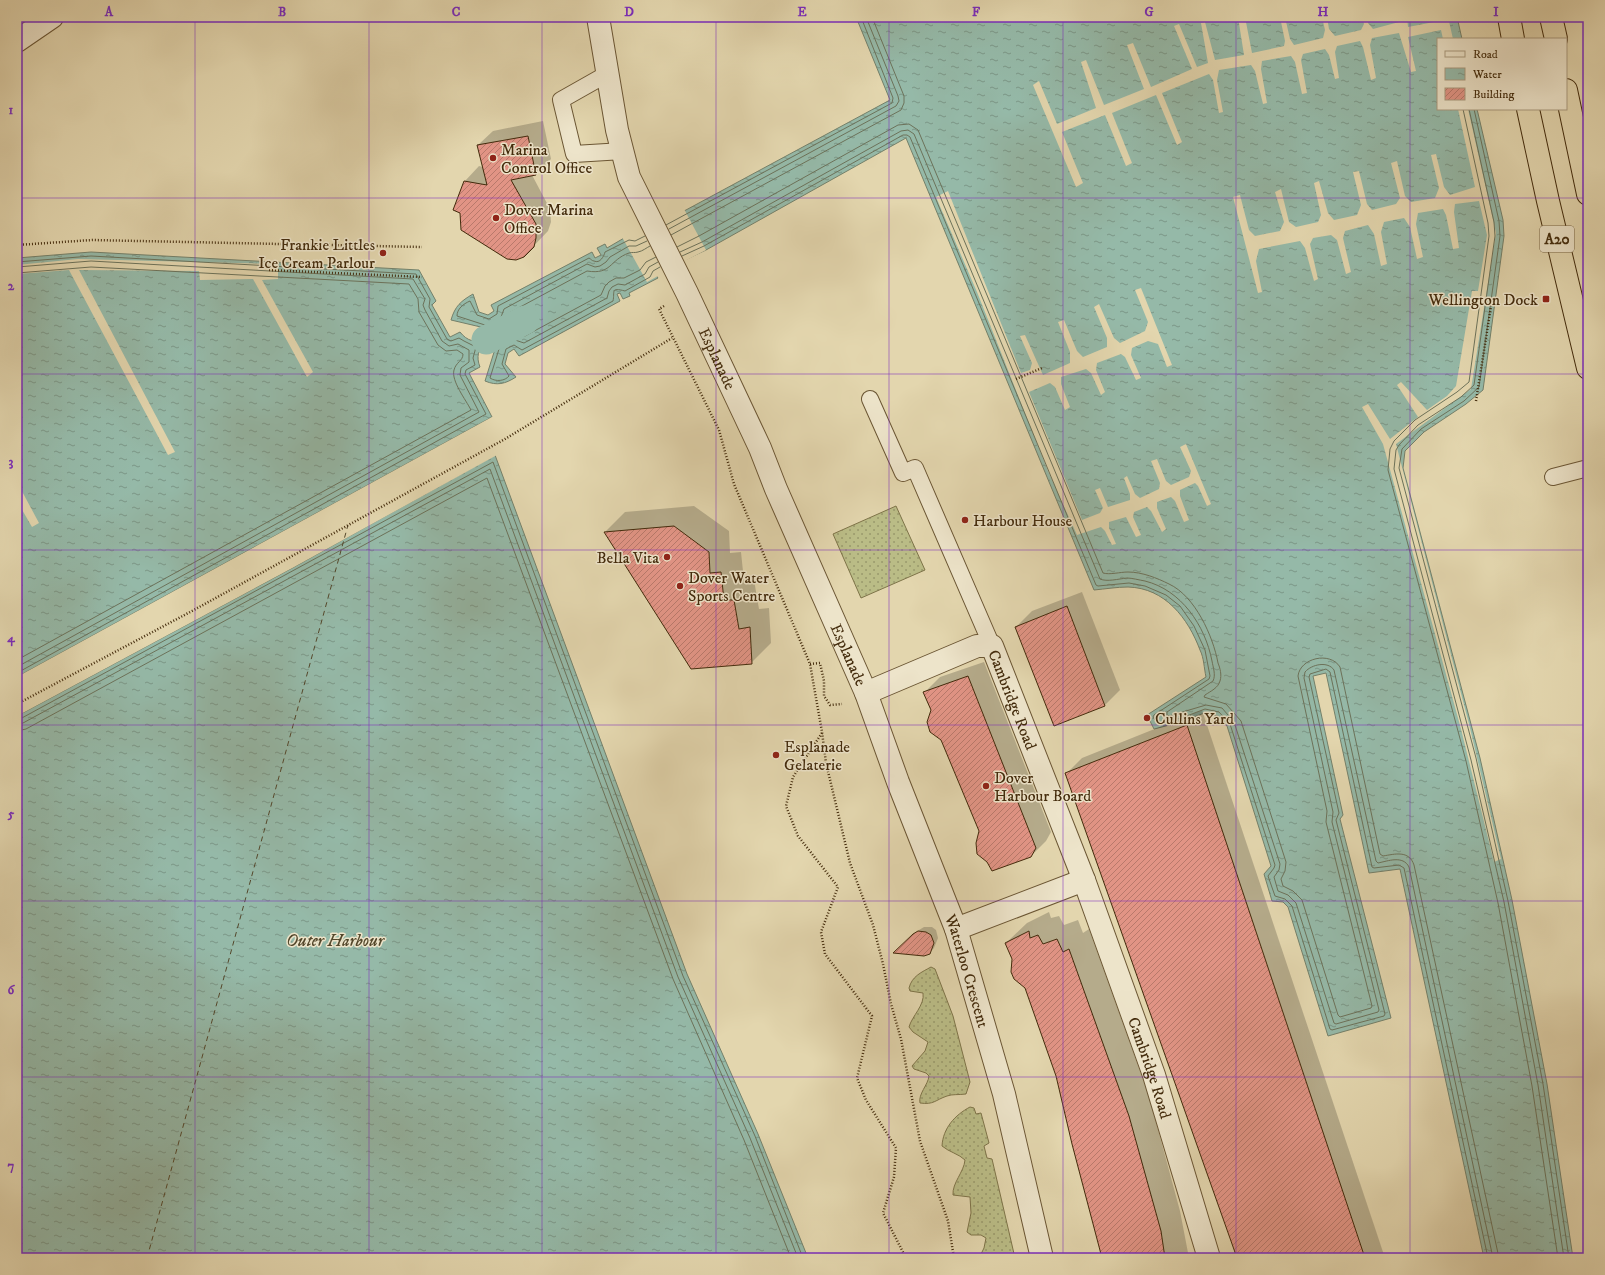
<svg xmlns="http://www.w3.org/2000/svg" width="1605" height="1275" viewBox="0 0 1605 1275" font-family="'IM FELL DW Pica',serif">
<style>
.grass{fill:url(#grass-dots);stroke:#7e7449}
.water{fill:url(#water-ripples);stroke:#74806a}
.pier{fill:#e3d6ae}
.shadow{fill:#0003}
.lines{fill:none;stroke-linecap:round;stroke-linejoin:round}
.shore{stroke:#6c725a;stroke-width:1}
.canal{stroke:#95b9a8;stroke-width:29}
.ferry{stroke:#53472b;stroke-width:1;stroke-dasharray:5 4;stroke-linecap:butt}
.building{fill:url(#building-hatch);stroke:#432b0c}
.lane-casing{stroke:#6b5634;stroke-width:18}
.street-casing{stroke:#6b5634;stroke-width:24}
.highway-casing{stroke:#432b0c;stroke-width:24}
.path{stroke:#432b0c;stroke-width:2.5;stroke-dasharray:1 2;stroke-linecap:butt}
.lane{stroke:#ede4ca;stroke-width:16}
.street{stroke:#ede4ca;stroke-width:22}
.highway{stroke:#e3d6ae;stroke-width:22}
.grid{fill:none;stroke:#7b2cbf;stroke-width:1;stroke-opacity:0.55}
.poi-dot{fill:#8f2418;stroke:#ede4ca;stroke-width:1.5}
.labels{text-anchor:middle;stroke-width:3;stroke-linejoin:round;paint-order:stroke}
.shield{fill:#ede4ca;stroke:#766245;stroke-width:1}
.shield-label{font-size:15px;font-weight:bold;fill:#432b0c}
.poi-label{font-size:16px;fill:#432b0c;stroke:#ede4ca;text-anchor:start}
.street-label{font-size:16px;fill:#432b0c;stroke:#ede4ca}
.water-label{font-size:17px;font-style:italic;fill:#53472b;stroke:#ede4ca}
.neatline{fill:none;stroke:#7b2cbf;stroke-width:1.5}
.grid-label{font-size:13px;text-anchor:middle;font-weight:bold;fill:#7b2cbf}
</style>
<defs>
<pattern id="grass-dots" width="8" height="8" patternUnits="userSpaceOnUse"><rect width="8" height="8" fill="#babc86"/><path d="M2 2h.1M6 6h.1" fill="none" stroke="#99996c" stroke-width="1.8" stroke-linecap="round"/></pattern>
<pattern id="water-ripples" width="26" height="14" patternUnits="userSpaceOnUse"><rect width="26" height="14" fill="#95b9a8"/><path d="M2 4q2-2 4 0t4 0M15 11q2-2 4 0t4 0" fill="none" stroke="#7b9787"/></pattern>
<pattern id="building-hatch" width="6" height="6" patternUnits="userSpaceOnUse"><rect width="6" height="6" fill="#e19485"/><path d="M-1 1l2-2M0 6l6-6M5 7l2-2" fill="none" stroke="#b8796b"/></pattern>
</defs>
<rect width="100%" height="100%" fill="#e3d6ae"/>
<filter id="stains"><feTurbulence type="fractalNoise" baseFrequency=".005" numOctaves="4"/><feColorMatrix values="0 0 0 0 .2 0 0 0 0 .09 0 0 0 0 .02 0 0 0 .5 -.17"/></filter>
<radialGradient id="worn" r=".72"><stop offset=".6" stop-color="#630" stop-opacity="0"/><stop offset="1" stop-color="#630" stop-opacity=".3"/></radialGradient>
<g class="grass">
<path d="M 896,506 L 925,570 L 861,598 L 833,534 Z"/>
<path d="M 931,967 L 935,969 L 953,1016 L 970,1082 L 966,1094 C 959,1095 952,1094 947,1096 C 935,1100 934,1105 920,1103 C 918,1094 928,1085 929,1076 L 926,1073 L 914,1069 L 912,1066 L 925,1051 L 928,1042 L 913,1032 L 909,1027 C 912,1016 925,1005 923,993 L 910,991 L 909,988 C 912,976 922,972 931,967 Z"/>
<path d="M 970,1107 L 974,1108 L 976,1114 L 981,1113 L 989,1143 L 984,1146 L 987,1158 L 992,1159 L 1015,1258 L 979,1258 L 984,1248 L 986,1238 L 981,1235 L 971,1235 L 967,1232 L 971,1213 L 970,1197 L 953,1195 C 952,1183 964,1172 965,1160 C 959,1154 949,1152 942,1146 C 943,1128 955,1115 970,1107 Z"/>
</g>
<g class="water">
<path d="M 856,17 L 1457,17 L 1462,39 L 1438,39 L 1438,109 L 1477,109 L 1503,220 L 1504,236 L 1483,390 L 1466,404 L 1424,432 L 1405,451 L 1403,468 L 1480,758 L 1512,900 L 1547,1084 L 1573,1258 L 1484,1258 L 1400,869 L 1369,873 L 1326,673 L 1313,676 L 1343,815 L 1340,819 L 1391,1018 L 1328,1036 L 1288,907 L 1283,902 L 1272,901 L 1264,874 L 1271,866 L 1227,726 L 1218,716 L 1204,713 L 1185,721 L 1154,729 L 1147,715 L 1206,677 C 1204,668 1204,658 1200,650 C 1188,618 1165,588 1128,587 C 1117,587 1105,589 1094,590 L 906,138 L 706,250 L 655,274 L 658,278 L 629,293 L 630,296 L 623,299 L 620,293 L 617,294 L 620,301 L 519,356 L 514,349 L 508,353 L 505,364 L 516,377 C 505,384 497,386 485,381 L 495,349 L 485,328 L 451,320 C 455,306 461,301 473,294 L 479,312 L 488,315 L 494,311 L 491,305 L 592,252 L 595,258 L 601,255 L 597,248 L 605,244 L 607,248 L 631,234 L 634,238 L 890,100 Z"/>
<path d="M 91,252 L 419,270 L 436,301 L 432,305 L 450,337 L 460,332 C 467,341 475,343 486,340 C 478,349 476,357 480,367 L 469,373 L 492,417 L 17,677 L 17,258 Z"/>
<path d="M 495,455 L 687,974 L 758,1134 L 808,1258 L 17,1258 L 17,716 L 294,567 Z"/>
</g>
<g class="pier">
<path d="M 1238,17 L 1245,17 L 1252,53 L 1284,46 L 1285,41 L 1280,17 L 1285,17 L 1290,39 L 1294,45 L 1323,38 L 1325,30 L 1322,17 L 1327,17 L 1329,29 L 1335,36 L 1361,30 L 1364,24 L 1362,17 L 1367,17 L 1368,23 L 1373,29 L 1399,22 L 1401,17 L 1407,17 L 1408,27 L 1439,21 L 1439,17 L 1448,17 L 1453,39 L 1443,39 L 1441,30 L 1408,37 L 1416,71 L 1411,72 L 1399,33 L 1372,38 L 1370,45 L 1376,78 L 1371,80 L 1363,47 L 1360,41 L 1337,46 L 1335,52 L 1339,78 L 1335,79 L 1329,55 L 1325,49 L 1303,54 L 1301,60 L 1307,93 L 1302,94 L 1295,62 L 1291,56 L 1262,61 L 1261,69 L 1267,103 L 1263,104 L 1255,71 L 1251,65 L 1219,70 L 1217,80 L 1223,112 L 1219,113 L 1213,80 L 1209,74 L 1162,93 L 1182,142 L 1177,145 L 1156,95 L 1112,113 L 1132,163 L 1126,166 L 1105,115 L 1062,132 L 1083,183 L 1076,187 L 1033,85 L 1039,81 L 1057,124 L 1096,108 L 1081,62 L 1086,60 L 1104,105 L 1144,89 L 1127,45 L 1133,43 L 1151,87 L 1192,69 L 1174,26 L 1179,24 L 1197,67 L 1208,63 L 1201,23 L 1205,22 L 1215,60 L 1244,55 Z"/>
<path d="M 1458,109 L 1468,109 L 1496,233 L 1471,389 L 1396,444 L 1469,724 L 1501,859 L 1494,862 L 1461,729 L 1383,444 L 1362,407 L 1368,404 L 1390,439 L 1418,417 L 1397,385 L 1401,382 L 1427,410 L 1447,396 L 1456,386 L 1472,291 L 1478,291 L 1487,235 L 1479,201 L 1455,204 L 1454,212 L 1459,248 L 1453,249 L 1446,215 L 1443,209 L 1418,213 L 1416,224 L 1423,257 L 1417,259 L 1410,227 L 1404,218 L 1384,222 L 1381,232 L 1387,264 L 1381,266 L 1374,234 L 1368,225 L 1345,231 L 1343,238 L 1351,272 L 1346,274 L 1337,240 L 1331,235 L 1313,238 L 1310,244 L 1318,279 L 1314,281 L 1305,248 L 1300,241 L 1259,249 L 1256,261 L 1262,292 L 1258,293 L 1233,197 L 1240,195 L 1249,230 L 1255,236 L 1280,231 L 1284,222 L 1275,192 L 1281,189 L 1289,222 L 1296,227 L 1318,222 L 1321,215 L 1314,183 L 1319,181 L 1328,213 L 1334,220 L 1357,215 L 1361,205 L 1353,172 L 1359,171 L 1367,204 L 1372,210 L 1396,204 L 1400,198 L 1391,163 L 1397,161 L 1405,196 L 1411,202 L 1435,198 L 1439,188 L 1431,155 L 1436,154 L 1444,187 L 1450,195 L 1475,187 Z"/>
<path d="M 948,191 L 1021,373 L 1030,370 L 1032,363 L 1020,336 L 1025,335 L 1043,375 L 1070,363 L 1070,352 L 1058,322 L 1064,320 L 1077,351 L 1083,357 L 1107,347 L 1107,338 L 1094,307 L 1099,304 L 1114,338 L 1120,343 L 1145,331 L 1148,322 L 1135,290 L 1141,288 L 1172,365 L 1167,367 L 1158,344 L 1148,341 L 1132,348 L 1131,355 L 1141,378 L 1136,380 L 1125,357 L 1121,354 L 1097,363 L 1096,370 L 1105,392 L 1101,395 L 1091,373 L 1086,369 L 1061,377 L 1061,384 L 1070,407 L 1065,410 L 1055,387 L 1050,383 L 1029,392 L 1082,520 L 1100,513 L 1103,508 L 1095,490 L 1100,488 L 1108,507 L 1130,500 L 1130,494 L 1124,478 L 1127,476 L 1135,494 L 1140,498 L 1159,489 L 1160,483 L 1151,461 L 1157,459 L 1166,481 L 1171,485 L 1189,477 L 1191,471 L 1180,447 L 1186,444 L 1211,504 L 1207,506 L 1198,486 L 1195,483 L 1180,490 L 1180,496 L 1189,520 L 1184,522 L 1175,501 L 1171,497 L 1157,502 L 1157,508 L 1166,529 L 1162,532 L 1151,511 L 1147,507 L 1134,512 L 1133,517 L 1141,535 L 1136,537 L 1126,517 L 1109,522 L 1109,528 L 1116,544 L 1112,545 L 1105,531 L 1101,527 L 1077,535 L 1048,471 L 977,292 L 936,197 Z"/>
<path d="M 684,209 L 706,250 L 658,275 L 658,276 L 647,282 L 622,237 L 631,232 L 634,235 Z"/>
<path d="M 78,259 L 278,264 L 278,279 L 262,280 L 313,372 L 307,377 L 253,279 L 200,280 L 199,271 L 79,270 L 175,452 L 168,455 L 69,270 L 17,274 L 17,265 Z"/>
<path d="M 492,417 L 493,419 L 17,679 L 17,677 Z"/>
<path d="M 494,453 L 497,455 L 294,567 L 17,716 L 17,714 L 293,565 Z"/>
<path d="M 17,482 L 39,523 L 32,527 L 17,501 Z"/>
</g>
<g class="shadow">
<path d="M 543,121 L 551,159 L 536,174 L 532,175 L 550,209 L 551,222 L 548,231 L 524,256 L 461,212 L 454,210 L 465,181 L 479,166 L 483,167 L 478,145 L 493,131 Z"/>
<path d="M 694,506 L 729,531 L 730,553 L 741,552 L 744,581 L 754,580 L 759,609 L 769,608 L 771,643 L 751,663 L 605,532 L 625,512 Z"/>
<path d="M 1082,592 L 1120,690 L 1105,705 L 1016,627 L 1032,611 Z"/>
<path d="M 984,662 L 1051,832 L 1046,841 L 1030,857 L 980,831 L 924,693 L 940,677 Z"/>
<path d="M 1202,710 L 1385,1258 L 1238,1258 L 1066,774 L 1082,758 Z"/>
<path d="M 1049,912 L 1051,918 L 1059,916 L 1064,925 L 1078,920 L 1083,933 L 1089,929 L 1149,1096 L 1180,1211 L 1189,1258 L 1103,1258 L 1057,1076 L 1026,988 L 1006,943 L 1027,923 Z"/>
<path d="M 924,927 L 932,927 L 936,930 L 938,938 L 934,948 L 929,953 L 895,952 L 919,930 Z"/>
</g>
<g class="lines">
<g class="shore">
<path d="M 1463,109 L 1488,223 L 1489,236 L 1469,382 L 1457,392 L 1415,420 L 1394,441 L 1390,449 L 1388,470 L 1466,761 L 1498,903 L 1532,1086 L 1558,1258"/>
<path d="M 1469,109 L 1494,222 L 1495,236 L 1474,385 L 1461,397 L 1418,425 L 1399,445 L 1396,450 L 1394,469 L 1471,760 L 1504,902 L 1538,1085 L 1564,1258"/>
<path d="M 1474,109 L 1499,221 L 1500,236 L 1479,387 L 1464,401 L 1421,429 L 1402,449 L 1399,468 L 1476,758 L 1508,901 L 1543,1084 L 1569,1258"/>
<path d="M 666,225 L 892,103 L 893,98 L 861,17"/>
<path d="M 669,229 L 896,106 L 899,101 L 898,96 L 866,17"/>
<path d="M 671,235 L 901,110 L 904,103 L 904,96 L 872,17"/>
<path d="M 645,236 L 635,241 L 629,240 L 605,252 C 604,256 600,264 594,261 C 592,261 591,259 589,258 L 498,306 L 497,314 L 489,319 L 477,315 L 470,301 C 463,304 457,309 457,316 L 488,326 L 499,349 L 490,378 C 496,382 505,381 509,376 L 502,364 L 506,349 L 514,345 L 522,350 L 613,301 C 615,292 610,287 625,291 L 650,277 L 653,271 L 660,267"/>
<path d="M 647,241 L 636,246 L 629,246 L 610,257 L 606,262 L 600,266 L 595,267 L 587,264 L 504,309 L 501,317 L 493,324 L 502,343 L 505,344 L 515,340 L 524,343 L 607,298 L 609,291 L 612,287 L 618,284 L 625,285 L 645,274 L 649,267 L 658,262"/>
<path d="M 650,246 C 646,248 643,251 638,252 C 635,253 632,252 629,253 C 609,260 612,275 587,271 L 509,313 L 507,319 L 501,326 L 507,336 L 515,334 L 525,336 L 601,295 L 605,286 L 609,282 L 616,278 L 624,278 L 640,270 L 646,262 L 656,257"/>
<path d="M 677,247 L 699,236 L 898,125 L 909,124 L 918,130 L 1103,573 C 1110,575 1120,572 1128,572 C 1142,572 1157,578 1169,584 C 1195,596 1213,636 1218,663 C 1220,668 1222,675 1220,681 C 1218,688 1211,691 1205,695 L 1204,697 L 1226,704 L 1241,721 L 1286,862 L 1285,871 L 1281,879 L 1283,886 L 1293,891 L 1302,900 L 1338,1015 L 1340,1017 L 1371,1008 L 1372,1006 L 1326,822 L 1327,811 L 1298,676 C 1300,658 1330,651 1340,667 L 1380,854 L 1383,856 C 1395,854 1409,850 1414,865 L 1499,1258"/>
<path d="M 680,252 L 702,242 L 901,131 L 908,130 L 914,134 L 1100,579 C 1107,582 1118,579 1127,578 C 1132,578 1139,580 1145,581 C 1181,590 1205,625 1212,661 C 1213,667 1216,675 1213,681 L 1167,712 L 1167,715 L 1169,716 L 1206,705 L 1222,708 L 1234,722 L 1280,864 L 1279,870 L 1274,877 L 1278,891 L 1288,895 L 1296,903 L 1334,1023 L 1336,1024 L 1378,1012 L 1379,1010 L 1332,822 L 1333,812 L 1304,678 L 1305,672 C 1312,664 1328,661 1334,670 L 1376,861 L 1378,863 C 1388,861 1403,855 1409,867 L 1493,1258"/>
<path d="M 682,256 L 704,246 L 903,135 L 907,135 L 910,137 L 1096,585 L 1098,586 L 1129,583 L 1145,586 L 1166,595 L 1180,606 L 1194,626 L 1205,650 L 1210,676 L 1209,679 L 1154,715 L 1153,717 L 1158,724 L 1184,717 L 1205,709 L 1219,712 L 1230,724 L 1275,865 L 1274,868 L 1268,876 L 1275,896 L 1285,899 L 1292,906 L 1330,1029 L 1332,1030 L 1384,1016 L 1385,1014 L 1336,820 L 1339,813 L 1309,677 L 1310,674 L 1326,669 L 1330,672 L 1372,867 L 1374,868 L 1399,865 L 1404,868 L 1488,1258"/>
<path d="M 17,262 L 91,256 L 416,274 L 430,299 L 429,307 L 447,339 L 451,341 L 459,338 L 464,341 L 476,347 L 473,358 L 475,365 L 466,370 L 465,374 L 486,414 L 17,673"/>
<path d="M 17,267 L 91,261 L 413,279 L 425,299 L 423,305 L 425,310 L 442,341 L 449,346 L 458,344 L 469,350 L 469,362 L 461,368 L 460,375 L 479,412 L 17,667"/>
<path d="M 17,273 L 91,267 L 409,284 L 418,299 L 419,312 L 438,345 L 446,351 L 457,350 L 463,354 C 463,361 456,362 454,370 C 451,381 466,400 471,410 L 17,660"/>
<path d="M 17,719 L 20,719 L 493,462 L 683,976 L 755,1136 L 803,1258"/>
<path d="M 17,725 L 23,723 L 490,469 L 678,977 L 750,1138 L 798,1258"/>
<path d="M 17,731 L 26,729 L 487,478 L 673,979 L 744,1140 L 791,1258"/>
</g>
<path class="canal" d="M 486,340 L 525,320"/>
<path class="ferry" d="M 147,1258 L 348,525"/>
</g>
<g class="building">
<path d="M 528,136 L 536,175 L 511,180 L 536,224 L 536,238 L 534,247 L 524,257 L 516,260 L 507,259 L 461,230 L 460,213 L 453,210 L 464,181 L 487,185 L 477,145 Z"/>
<path d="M 674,526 L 709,552 L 710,573 L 721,572 L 724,600 L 734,600 L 739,629 L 750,627 L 752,664 L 691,669 L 604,532 Z"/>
<path d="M 1067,606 L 1105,706 L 1054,726 L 1015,627 Z"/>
<path d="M 968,676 L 1036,848 L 1031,857 L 992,871 L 987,862 L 977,854 L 976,843 L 979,831 L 941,740 L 930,732 L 927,722 L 931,710 L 923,692 Z"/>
<path d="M 1187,725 L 1365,1258 L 1237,1258 L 1065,773 Z"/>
<path d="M 918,931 L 926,932 L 931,935 L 934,943 L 930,954 L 924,956 L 893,953 L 913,934 Z"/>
<path d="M 1029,931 L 1030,938 L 1038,935 L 1043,944 L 1057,939 L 1063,952 L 1069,949 L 1129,1116 L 1161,1231 L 1165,1258 L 1102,1258 L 1072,1144 L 1056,1076 L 1025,988 L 1014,979 L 1011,972 L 1012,959 L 1005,943 Z"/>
</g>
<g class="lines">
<g class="lane-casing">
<g id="lane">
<path d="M 607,74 L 561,100 L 574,154 L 623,151"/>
<path d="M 870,399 L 903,473 L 915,468 L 992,646"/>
<path d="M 1553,477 L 1588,468"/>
</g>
</g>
<g class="street-casing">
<g id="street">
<path id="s1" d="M 598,17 L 617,130 L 629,177 L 687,293 L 760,448 L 776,489 L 866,693 L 898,782 L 956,929 L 1004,1094 L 1042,1258"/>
<path d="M 17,41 L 52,17"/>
<path id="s2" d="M 866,693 L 977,646 L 992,646 L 1084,880 L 1154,1075 L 1209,1258"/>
<path d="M 956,929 L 1084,880"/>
</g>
</g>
<g class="highway-casing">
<g id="highway">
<path d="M 1509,17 L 1513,39"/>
<path d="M 1551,17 L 1556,39"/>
<path d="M 1566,90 L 1588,194"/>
<path d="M 1528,109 L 1548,201 L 1588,368"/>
</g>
</g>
<g class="path">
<path d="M 17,245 L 92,240 L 422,247"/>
<path d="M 269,270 L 422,277"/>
<path d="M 664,306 L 659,309 L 719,430 L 734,484 L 810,664 L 822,732 L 826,763 L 850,863 L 873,925 L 883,964 L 891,1004 L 901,1039 L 920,1141 L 948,1221 L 954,1258"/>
<path d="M 1016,379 L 1042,368"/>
<path d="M 1476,401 L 1492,300"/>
<path d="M 810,664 L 820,663 L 824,681 L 824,696 L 830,705 L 842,704"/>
<path d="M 17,704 L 192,611 L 505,439 L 672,338"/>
<path d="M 822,733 L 793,777 L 786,806 L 798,836 L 838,887 L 821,932 L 825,954 L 872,1016 L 857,1078 L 866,1100 L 896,1148 L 894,1177 L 883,1213 L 906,1258"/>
</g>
<use href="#lane" class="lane"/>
<use href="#street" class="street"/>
<use href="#highway" class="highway"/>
</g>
<path class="grid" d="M 195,17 L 195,1258M 369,17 L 369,1258M 542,17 L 542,1258M 716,17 L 716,1258M 889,17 L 889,1258M 1063,17 L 1063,1258M 1236,17 L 1236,1258M 1410,17 L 1410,1258M 17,198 L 1588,198M 17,374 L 1588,374M 17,550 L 1588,550M 17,725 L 1588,725M 17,901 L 1588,901M 17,1077 L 1588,1077"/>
<g class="poi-dot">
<circle cx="493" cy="158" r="4"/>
<circle cx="496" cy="218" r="4"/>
<circle cx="383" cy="253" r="4"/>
<rect x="1542" y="295" width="8" height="8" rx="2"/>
<circle cx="965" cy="520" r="4"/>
<circle cx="667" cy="557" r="4"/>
<circle cx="680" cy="586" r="4"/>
<circle cx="1147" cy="718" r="4"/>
<circle cx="776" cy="755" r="4"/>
<circle cx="986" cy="786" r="4"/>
</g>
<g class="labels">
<rect class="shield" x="1540" y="226" width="34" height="26" rx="3"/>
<g class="shield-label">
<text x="1557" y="244">A20</text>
</g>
<g class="poi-label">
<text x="501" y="155">Marina<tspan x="501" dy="18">Control Office</tspan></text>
<text x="504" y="215">Dover Marina<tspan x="504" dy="18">Office</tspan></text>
<text x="375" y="250" text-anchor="end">Frankie Littles<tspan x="375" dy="18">Ice Cream Parlour</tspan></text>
<text x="1538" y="305" text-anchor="end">Wellington Dock</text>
<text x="973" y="526">Harbour House</text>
<text x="659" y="563" text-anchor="end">Bella Vita</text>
<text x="688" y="583">Dover Water<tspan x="688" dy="18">Sports Centre</tspan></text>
<text x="1155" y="724">Cullins Yard</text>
<text x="784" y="752">Esplanade<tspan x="784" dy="18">Gelaterie</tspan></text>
<text x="994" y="783">Dover<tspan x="994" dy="18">Harbour Board</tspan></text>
</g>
<g class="street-label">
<text dy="6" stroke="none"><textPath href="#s1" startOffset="365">Esplanade</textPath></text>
<text dy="6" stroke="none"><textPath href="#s1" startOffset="689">Esplanade</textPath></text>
<text dy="6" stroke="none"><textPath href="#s2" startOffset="193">Cambridge Road</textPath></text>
<text dy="6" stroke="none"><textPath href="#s1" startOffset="1027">Waterloo Crescent</textPath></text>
<text dy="6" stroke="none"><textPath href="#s2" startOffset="586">Cambridge Road</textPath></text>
</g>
<g class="water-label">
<text x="335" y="946">Outer Harbour</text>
</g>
</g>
<rect width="1605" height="1275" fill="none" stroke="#e3d6ae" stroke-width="44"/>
<rect x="1437" y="38" width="130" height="72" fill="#ede4ca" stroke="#a99a7e"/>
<rect x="1445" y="51" width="20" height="6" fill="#ede4ca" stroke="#a99a7e"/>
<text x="1473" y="58" font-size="12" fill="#432b0c">Road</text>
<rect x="1445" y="68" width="20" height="12" fill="url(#water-ripples)" stroke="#a99a7e"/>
<text x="1473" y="78" font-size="12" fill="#432b0c">Water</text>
<rect x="1445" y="88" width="20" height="12" fill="url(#building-hatch)" stroke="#a99a7e"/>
<text x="1473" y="98" font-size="12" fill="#432b0c">Building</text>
<rect x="22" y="22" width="1561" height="1231" class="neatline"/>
<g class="grid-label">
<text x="109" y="16">A</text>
<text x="282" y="16">B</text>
<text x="456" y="16">C</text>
<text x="629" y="16">D</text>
<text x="802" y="16">E</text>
<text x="976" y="16">F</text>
<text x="1149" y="16">G</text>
<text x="1323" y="16">H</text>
<text x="1496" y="16">I</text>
<text x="11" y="114">1</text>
<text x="11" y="290">2</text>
<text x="11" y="466">3</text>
<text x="11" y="642">4</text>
<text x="11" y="818">5</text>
<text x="11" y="994">6</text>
<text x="11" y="1170">7</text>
</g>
<rect width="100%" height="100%" filter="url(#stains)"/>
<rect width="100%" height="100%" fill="url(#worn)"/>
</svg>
